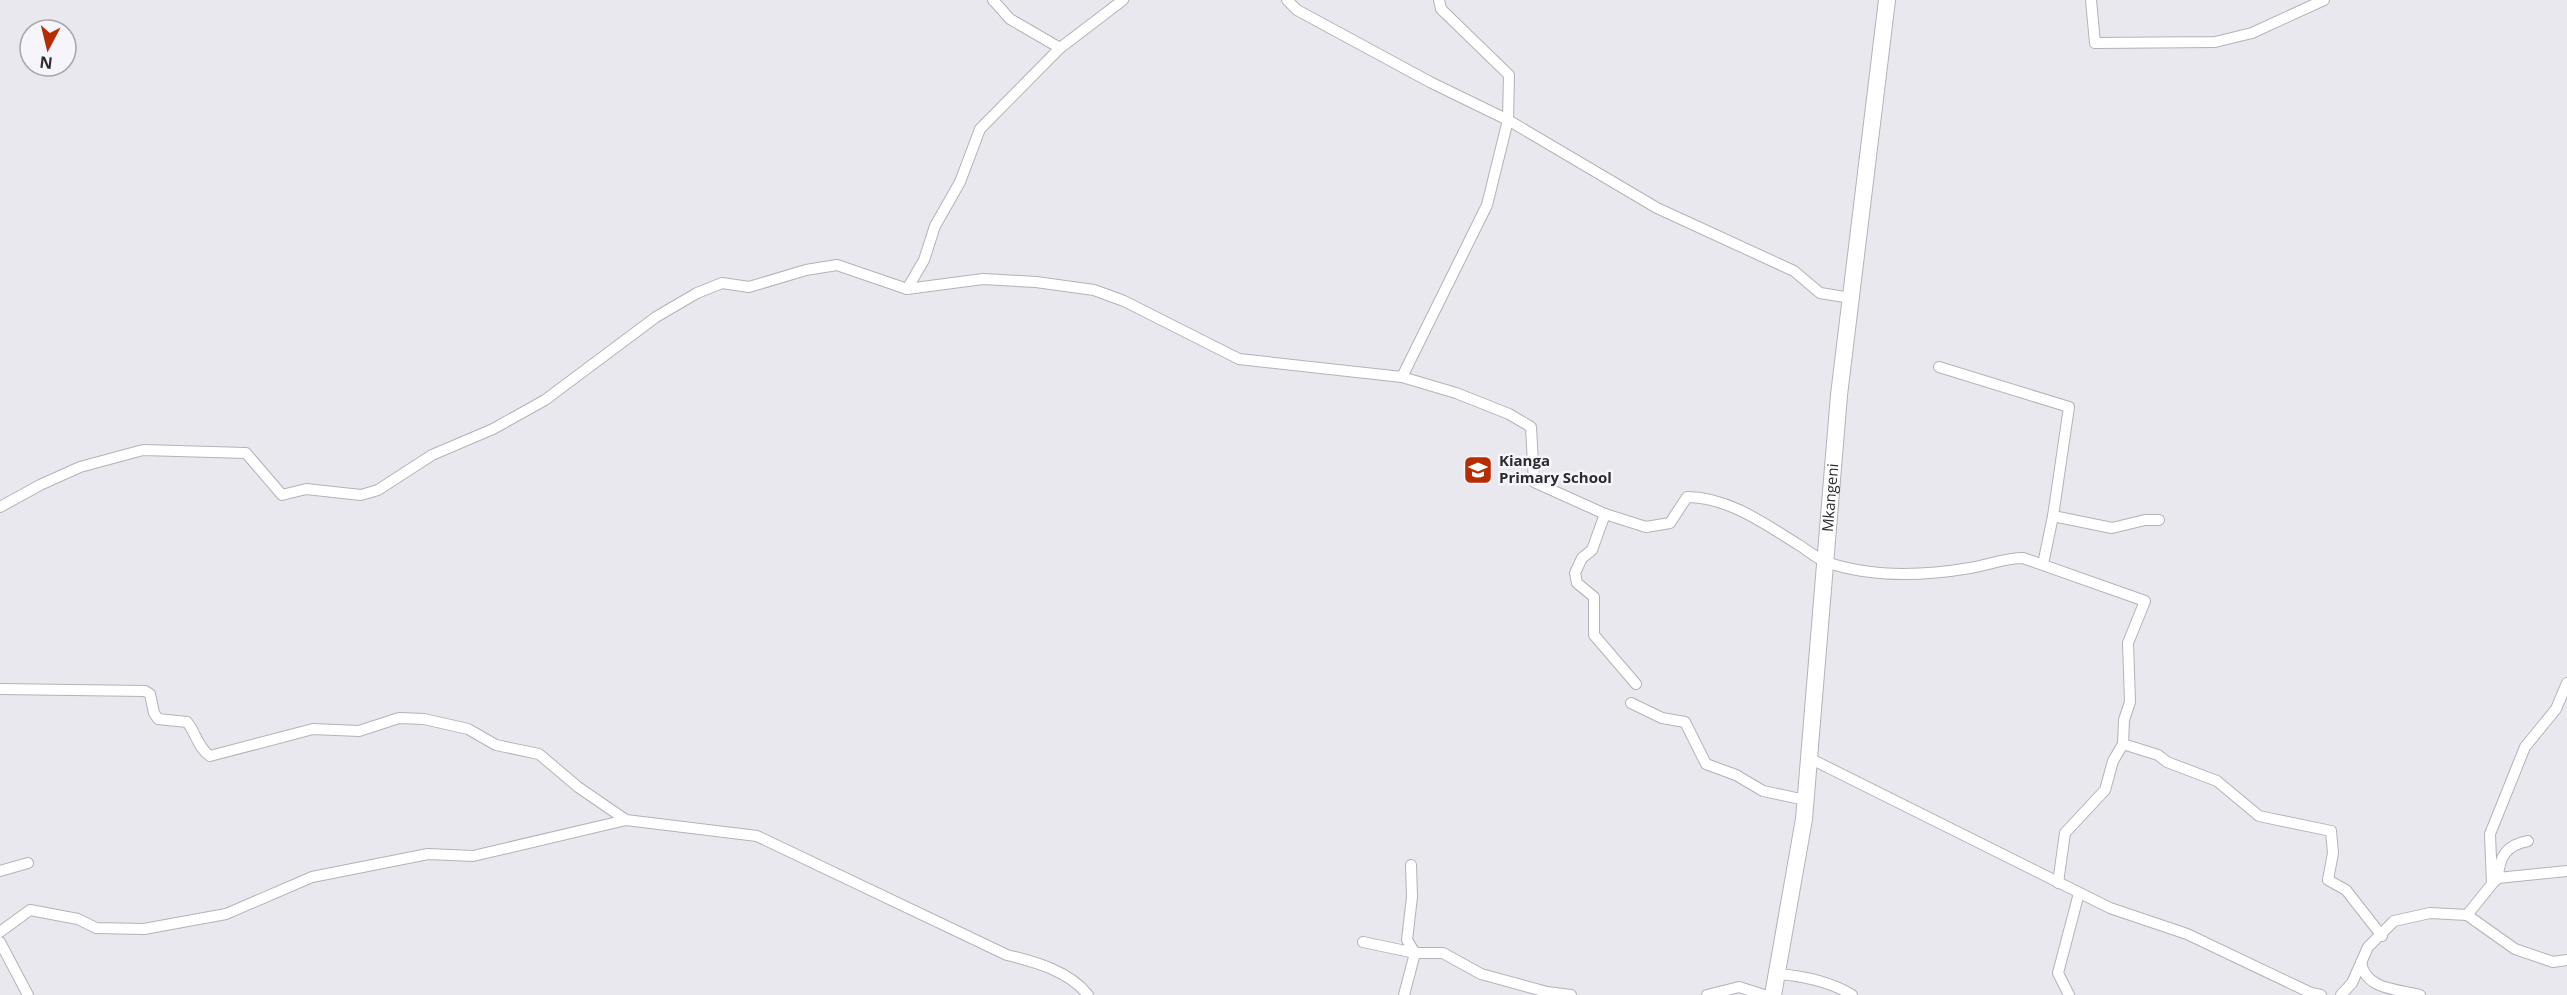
<svg xmlns="http://www.w3.org/2000/svg" width="2567" height="995" viewBox="0 0 2567 995" font-family="'Open Sans',sans-serif">
<style>
.lines{fill:none;stroke-linecap:round;stroke-linejoin:round}
.street-casing{stroke:#b3b2b9;stroke-width:12}
.secondary-casing{stroke:#b3b2b9;stroke-width:18}
.street{stroke:#fff;stroke-width:10}
.secondary{stroke:#fff;stroke-width:16}
.labels{text-anchor:middle;stroke-width:5;stroke-linejoin:round;paint-order:stroke}
.poi-label{font-size:15px;font-weight:bold;fill:#2c2c2e;stroke:#f6f5fc;text-anchor:start}
.street-label{font-size:15px;fill:#2c2c2e;stroke:#f6f5fc}
</style>
<rect width="100%" height="100%" fill="#e9e8ef"/>
<g class="lines">
<g class="street-casing">
<g id="street">
<path d="M 993,0 L 1010,19 L 1060,48 L 1123,0"/>
<path d="M 1287,0 L 1297,10 L 1430,82 L 1508,120 L 1657,208 L 1794,271 L 1820,293 L 1851,298"/>
<path d="M 2091,0 L 2095,43 L 2215,42 L 2252,33 L 2324,0"/>
<path d="M 907,289 L 924,260 L 935,226 L 960,182 L 980,129 L 1060,48"/>
<path d="M 1939,367 L 2069,407 L 2053,516"/>
<path d="M 1402,377 L 1487,205 L 1508,120 L 1509,75 L 1441,9 L 1439,0"/>
<path d="M 0,507 L 40,485 L 80,467 L 143,450 L 246,453 L 282,495 L 306,489 L 361,495 L 378,490 L 432,455 L 493,429 L 545,400 L 656,317 L 697,293 L 722,283 L 749,287 L 806,270 L 837,265 L 907,289 L 983,279 L 1036,282 L 1094,290 L 1124,301 L 1239,359 L 1402,377 L 1456,393 L 1509,414 L 1531,427 L 1534,482 L 1605,514 L 1646,527 L 1670,523 L 1687,497 C 1728,497 1765,524 1799,545 C 1807,550 1816,558 1826,562 C 1872,578 1923,576 1970,568 C 1988,565 2005,558 2023,558 L 2145,601 L 2128,643 L 2130,702 L 2124,720 L 2123,744 L 2113,761 L 2105,790 L 2065,833 L 2058,883"/>
<path d="M 1605,514 L 1592,550 L 1582,558 L 1575,573 L 1577,583 L 1594,597 L 1594,635 L 1636,684"/>
<path d="M 2043,564 L 2053,516 L 2112,528 L 2145,520 L 2159,520"/>
<path d="M 0,689 L 145,691 L 150,694 L 154,713 L 158,719 L 187,722 C 196,733 198,748 210,756 L 313,729 L 359,731 L 399,718 L 424,719 L 468,729 L 496,745 L 539,754 L 578,787 L 626,820"/>
<path d="M 1631,703 L 1662,718 L 1685,722 L 1706,764 L 1736,775 L 1763,791 L 1805,800"/>
<path d="M 2123,744 L 2158,755 L 2167,762 L 2217,781 L 2259,816 L 2331,831 L 2333,853 L 2328,880 L 2346,890 L 2382,936"/>
<path d="M 1809,758 L 2110,908 L 2187,934 L 2311,993 L 2321,995"/>
<path d="M 0,871 L 28,863"/>
<path d="M 2498,878 L 2567,871"/>
<path d="M 2494,882 L 2498,878 C 2499,857 2506,845 2528,841"/>
<path d="M 2467,915 L 2492,884 L 2490,834 L 2525,747 L 2556,709 L 2567,683"/>
<path d="M 0,932 L 30,910 L 78,919 L 96,928 L 144,929 L 226,914 L 312,877 L 428,854 L 473,856 L 626,820 L 757,836 L 1007,955 C 1036,962 1069,971 1088,995"/>
<path d="M 0,942 L 28,995"/>
<path d="M 1363,942 L 1415,953 L 1443,953 L 1481,974 L 1547,992 L 1571,995"/>
<path d="M 2361,962 C 2365,990 2398,989 2420,995"/>
<path d="M 1777,974 C 1804,976 1829,981 1852,995"/>
<path d="M 1404,995 L 1415,953 L 1407,940 L 1412,897 L 1411,865"/>
<path d="M 1707,995 L 1739,987 L 1764,995"/>
<path d="M 2069,995 L 2058,973 L 2079,893"/>
<path d="M 2341,995 L 2352,983 L 2368,947 L 2394,921 L 2430,913 L 2467,915 L 2515,949 L 2553,962 L 2567,960"/>
</g>
</g>
<g class="secondary-casing">
<g id="secondary">
<path id="s1" d="M 1773,995 L 1804,819 L 1839,395 L 1887,0"/>
</g>
</g>
<use href="#street" class="street"/>
<use href="#secondary" class="secondary"/>
</g>
<defs>
<g id="school-square" transform="scale(1.5)"><rect x="-9" y="-9" width="18" height="18" rx="4" fill="#b62c03" stroke="#f6f5fc"/><path d="M0-5L7-2L0 1L-7-2ZM-4 1L0 2.5L4 1V4Q0 6-4 4Z" fill="#fff"/></g>
</defs>
<g fill-rule="evenodd">
<use href="#school-square" x="1478" y="470"/>
</g>
<g class="labels">
<g class="poi-label">
<text x="1499" y="466">Kianga<tspan x="1499" dy="17">Primary School</tspan></text>
</g>
<g class="street-label">
<text dy="5" stroke="none"><textPath href="#s1" startOffset="501">Mkangeni</textPath></text>
</g>
</g>
<g transform="translate(48 48) rotate(187)"><circle r="28" fill="#f6f5fc" stroke="#a5a5aa" stroke-width="1.5"/>
<path d="M0-4.5L10 22L0 15L-10 22Z" fill="#b62c03"/>
<text y="-9" font-size="16" font-weight="bold" text-anchor="middle" fill="#2c2c2e">N</text>
</g>
</svg>
